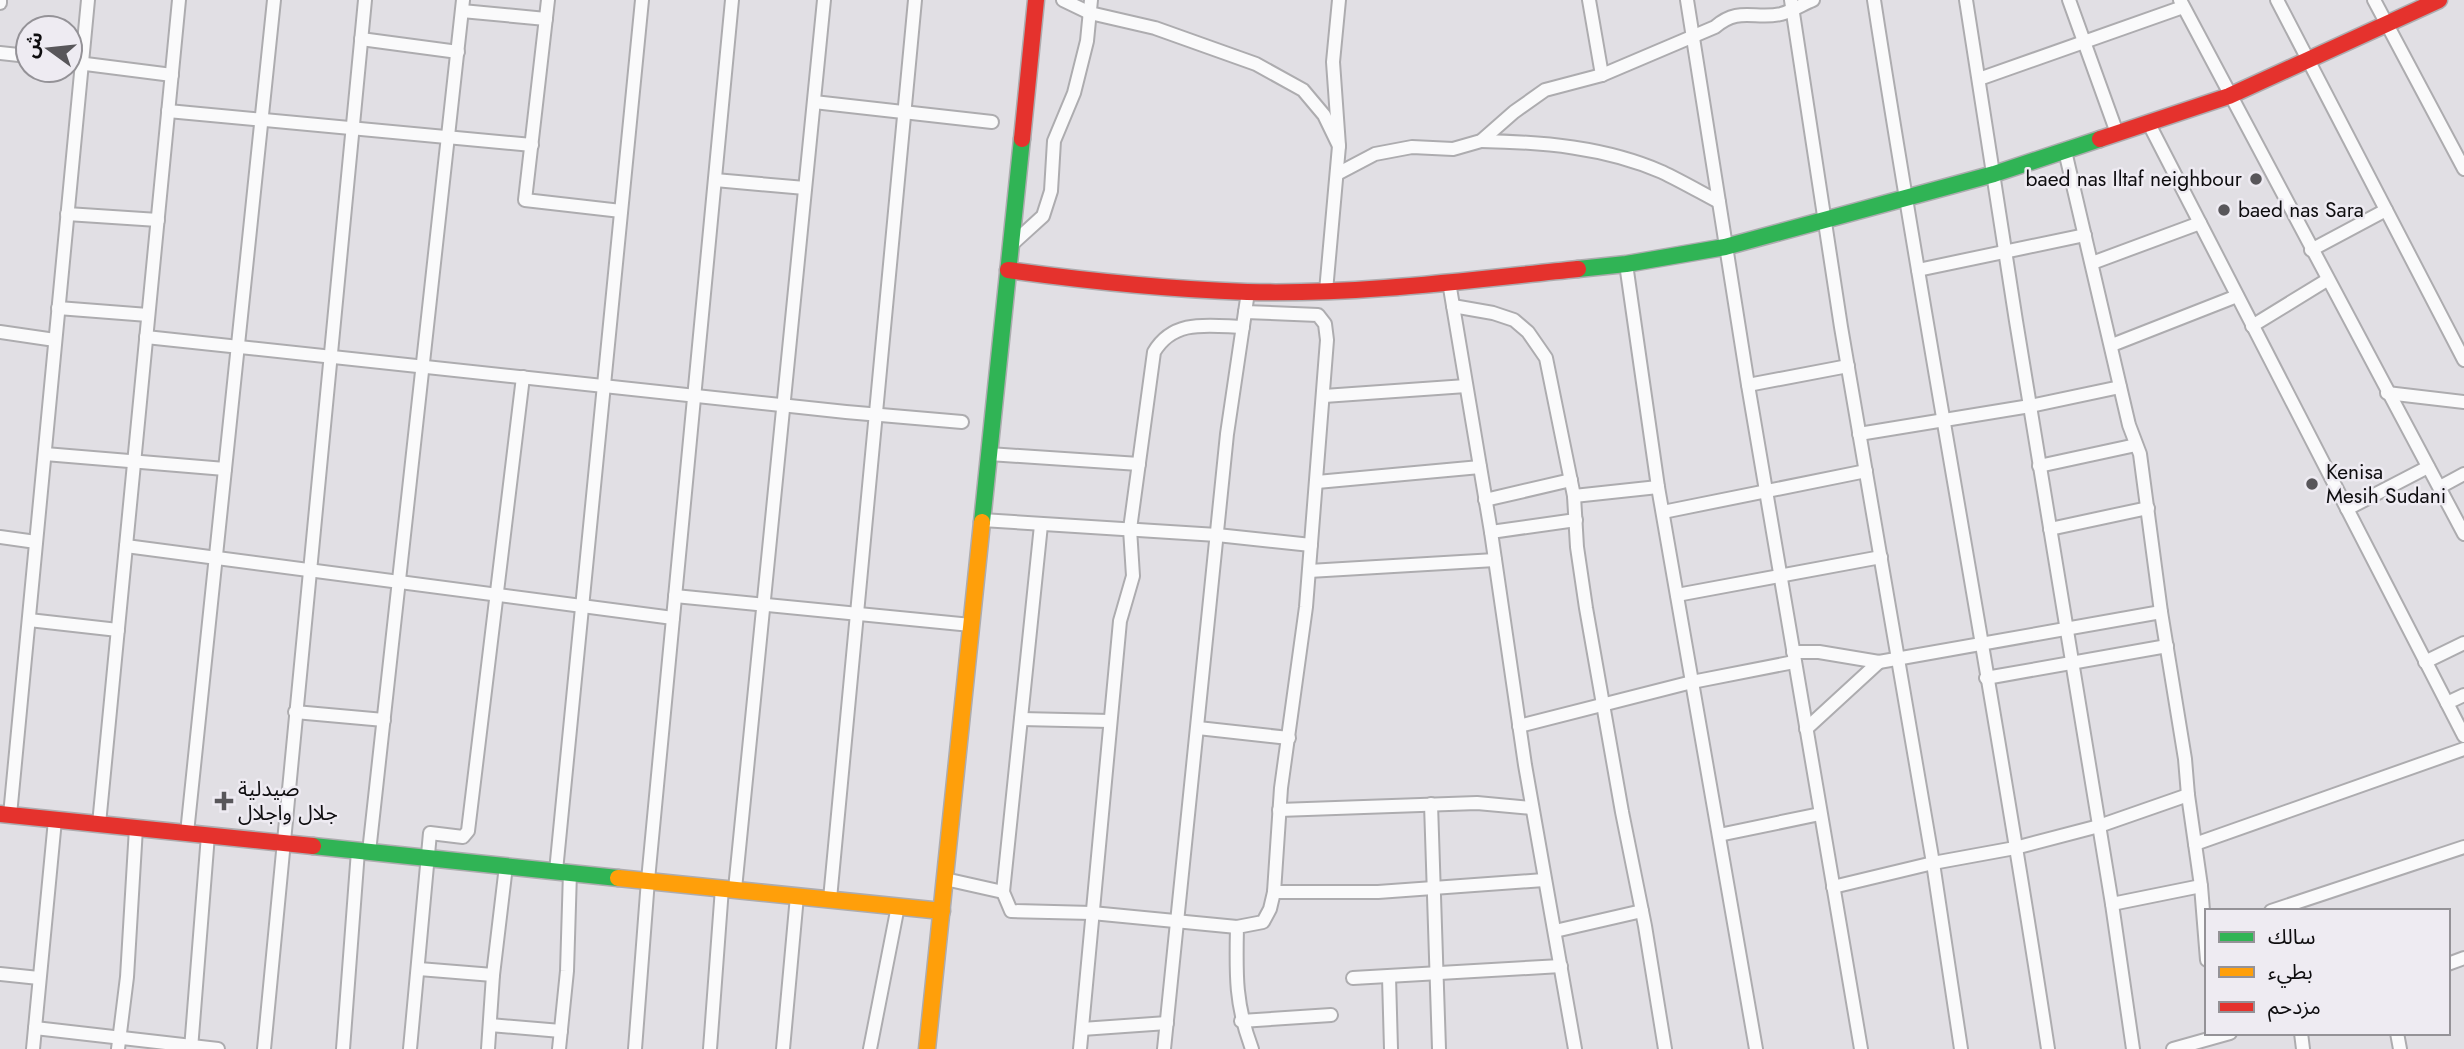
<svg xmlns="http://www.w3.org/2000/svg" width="2464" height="1049" viewBox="0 0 2464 1049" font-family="Jost,'Noto Sans Arabic',sans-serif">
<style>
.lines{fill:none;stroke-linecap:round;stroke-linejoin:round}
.street-casing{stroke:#adacaf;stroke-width:16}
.fast-casing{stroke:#adacaf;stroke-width:19}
.slow-casing{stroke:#adacaf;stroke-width:19}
.jam-casing{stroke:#adacaf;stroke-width:19}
.street{stroke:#fafafb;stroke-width:12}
.fast{stroke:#30b455;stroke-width:16}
.slow{stroke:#ff9f0a;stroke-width:16}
.jam{stroke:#e5322d;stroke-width:16}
.poi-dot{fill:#58565a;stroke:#eeebf2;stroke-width:2.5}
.labels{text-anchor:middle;stroke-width:5;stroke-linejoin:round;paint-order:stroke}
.poi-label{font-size:21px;fill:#0e0d0f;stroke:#eeebf2;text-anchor:start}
</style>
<rect width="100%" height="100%" fill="#e1dfe4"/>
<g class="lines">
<g class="street-casing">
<g id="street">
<path d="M 548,0 L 525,200 L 621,211"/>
<path d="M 1063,0 L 1090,13 L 1155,28 L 1256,64 L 1303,90 L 1324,115 L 1339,146"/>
<path d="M 1589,0 L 1602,75"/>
<path d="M 1687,0 L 1748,385 L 1861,1049"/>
<path d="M 1791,0 L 1841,327 L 1933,863 L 1961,1049"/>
<path d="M 1874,0 C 1928,350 1995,698 2048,1049"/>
<path d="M 1966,0 L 2016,321 L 2112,904 L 2133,1049"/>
<path d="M 2069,0 L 2117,133"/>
<path d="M 2180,0 L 2464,534"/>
<path d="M 2277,0 L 2464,360"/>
<path d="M 2374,0 L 2464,169"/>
<path d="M 0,3 L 0,0"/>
<path d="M 462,11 L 546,19"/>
<path d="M 361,39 L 458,52"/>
<path d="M 0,53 L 28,56"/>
<path d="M 70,62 L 172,75"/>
<path d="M 1979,79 L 2183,7"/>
<path d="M 814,102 L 992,122"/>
<path d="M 168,111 L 532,145"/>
<path d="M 2148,122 L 2464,736"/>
<path d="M 1481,141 C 1542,142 1605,147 1662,172 C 1681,181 1700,192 1719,202"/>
<path d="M 2065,151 L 2129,425 L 2140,454 L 2161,612 L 2185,759 L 2188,795 L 2201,886 L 2207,960"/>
<path d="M 1337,174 L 1375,154 L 1412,147 L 1453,149 L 1481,141 L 1514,112 L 1545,90 L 1602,75 L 1715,27 C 1739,6 1755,20 1781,14 C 1792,11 1803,4 1813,0"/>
<path d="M 715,180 L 805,188"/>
<path d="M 67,214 L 158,220"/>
<path d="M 1010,246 L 1043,216 L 1051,191 L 1054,141 L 1074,93 L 1087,41 L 1091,0"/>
<path d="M 2311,250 L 2386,210"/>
<path d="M 2092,263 L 2200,223"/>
<path d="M 1626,264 L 1658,487 L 1756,1049"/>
<path d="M 1918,270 L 2085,235"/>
<path d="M 1449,282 L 1491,532 L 1525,765 L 1575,1049"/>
<path d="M 1326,291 L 1339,146 L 1333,62 L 1339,0"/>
<path d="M 1453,306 L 1493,313 L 1514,320 L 1528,332 L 1546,358 L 1574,496 L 1577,547 L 1586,608 L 1622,812 L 1645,926 L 1665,1049"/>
<path d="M 58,308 L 148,315"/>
<path d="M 1245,312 L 1318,315 L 1325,324 L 1327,340 L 1306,607 L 1281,788 L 1274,892 L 1270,909 L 1263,922 L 1237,927 C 1236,974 1235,1004 1252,1049"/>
<path d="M 2252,326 L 2327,280"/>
<path d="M 0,332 L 55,340"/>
<path d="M 146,337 L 846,412 L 962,422"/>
<path d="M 2112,345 L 2237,296"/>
<path d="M 1748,385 L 1848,366"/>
<path d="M 2387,393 L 2464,402"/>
<path d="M 1324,396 L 1466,386"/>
<path d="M 1859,434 L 2030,406 L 2120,387"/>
<path d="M 45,454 L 225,469"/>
<path d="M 989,454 L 1139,464"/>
<path d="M 2039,466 L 2136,445"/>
<path d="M 1317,482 L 1480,467"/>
<path d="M 2440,487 L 2464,474"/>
<path d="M 1574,496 L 1658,487"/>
<path d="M 1485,500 L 1571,480"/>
<path d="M 2347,509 L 2428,467"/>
<path d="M 1663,512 L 1866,471"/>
<path d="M 982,520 L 1217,535 L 1311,545"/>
<path d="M 1041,525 L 1003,892 L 1011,911 L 1092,913 L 1237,927"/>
<path d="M 2050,529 L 2148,508"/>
<path d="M 1491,532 L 1576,520"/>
<path d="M 0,537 L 36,542"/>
<path d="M 126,546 L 673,618"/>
<path d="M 1309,571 L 1495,560"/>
<path d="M 1677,595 L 1881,557"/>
<path d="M 675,596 L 971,625"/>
<path d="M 29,620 L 118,630"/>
<path d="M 1793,652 L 1819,652 L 1879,662 L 2161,612"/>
<path d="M 2425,662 L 2464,643"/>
<path d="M 1986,678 L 2167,646"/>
<path d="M 2447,703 L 2464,695"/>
<path d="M 295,712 L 384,720"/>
<path d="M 1021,719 L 1110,721"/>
<path d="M 1519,726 L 1692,682 L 1794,662"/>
<path d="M 1198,728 L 1289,738"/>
<path d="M 1806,729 L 1879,662"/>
<path d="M 1431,804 L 1439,1049"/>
<path d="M 1279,810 L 1477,803 L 1532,808"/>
<path d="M 10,815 L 88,0"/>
<path d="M 99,824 L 179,0"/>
<path d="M 187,833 L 274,0"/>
<path d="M 1719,835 L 1820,814"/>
<path d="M 2195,844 L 2464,749"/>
<path d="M 369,852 L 463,0"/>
<path d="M 556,871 L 642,0"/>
<path d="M 945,879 L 1003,892"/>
<path d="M 1833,887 L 1933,863 L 2015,848 L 2099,826 L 2188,795"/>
<path d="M 735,889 L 824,0"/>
<path d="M 1274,892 L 1378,892 L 1544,880"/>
<path d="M 830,899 L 915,0"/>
<path d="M 2112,904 L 2201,886"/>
<path d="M 2271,911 L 2464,847"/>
<path d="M 1555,931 L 1642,911"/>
<path d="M 2448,964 L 2464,958"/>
<path d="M 419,969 L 493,975"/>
<path d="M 0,974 L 39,978"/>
<path d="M 1389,977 L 1391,1049"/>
<path d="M 1353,978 L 1561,966"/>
<path d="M 1241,1021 L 1331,1015"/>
<path d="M 490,1025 L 561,1031"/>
<path d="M 35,1028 L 218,1049"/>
<path d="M 1082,1029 L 1167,1023"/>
<path d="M 2301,1033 L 2303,1049"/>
<path d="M 2397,1033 L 2400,1049"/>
<path d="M 33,1049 L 55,820"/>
<path d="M 118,1049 L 127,977 L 136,828"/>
<path d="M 191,1049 L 208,835"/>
<path d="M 264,1049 L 365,0"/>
<path d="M 343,1049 L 358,851"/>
<path d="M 410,1049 L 430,833 L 463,837 L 468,831 L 523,377"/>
<path d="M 488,1049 L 493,975 L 506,866"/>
<path d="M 559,1049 L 567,971 L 570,872"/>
<path d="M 635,1049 L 648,880 L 732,0"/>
<path d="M 710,1049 L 722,888"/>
<path d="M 783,1049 L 797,896"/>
<path d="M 870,1049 L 898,906"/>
<path d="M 1080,1049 L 1120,621 L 1133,576 L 1130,529 L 1154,352 C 1174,318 1210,326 1243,327"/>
<path d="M 1164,1049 L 1227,434 L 1248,292"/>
<path d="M 2173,1049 L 2230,1033"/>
</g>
</g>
<g class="fast-casing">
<g id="fast">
<path d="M 1578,269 L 1626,264 L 1725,247 L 1994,174 L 2100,139"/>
<path d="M 982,522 L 1022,139"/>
<path d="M 313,846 L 618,878"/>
</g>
</g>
<g class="slow-casing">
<g id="slow">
<path d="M 618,878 L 942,911"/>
<path d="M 927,1049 L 982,522"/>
</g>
</g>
<g class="jam-casing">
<g id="jam">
<path d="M 1022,139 L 1036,0"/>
<path d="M 2100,139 L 2229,96 L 2439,0"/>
<path d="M 1008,270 C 1087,281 1167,289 1247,292 C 1358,295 1469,280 1578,269"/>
<path d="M 0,814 L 313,846"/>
</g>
</g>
<use href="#street" class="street"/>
<use href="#fast" class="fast"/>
<use href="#slow" class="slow"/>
<use href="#jam" class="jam"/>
</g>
<g class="poi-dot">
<circle cx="2256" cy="179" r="7"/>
<circle cx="2224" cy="210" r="7"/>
<circle cx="2312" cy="484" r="7"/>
<path d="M220.5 790.5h7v7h7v7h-7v7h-7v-7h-7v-7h7z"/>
</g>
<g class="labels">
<g class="poi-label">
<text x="2242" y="186" text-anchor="end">baed nas Iltaf neighbour</text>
<text x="2238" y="217">baed nas Sara</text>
<text x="2326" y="479">Kenisa<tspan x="2326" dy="24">Mesih Sudani</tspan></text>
<text x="238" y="796">صيدلية<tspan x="238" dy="24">جلال واجلال</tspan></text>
</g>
</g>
<rect x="2205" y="909" width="245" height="126" fill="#eeebf2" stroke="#949297" stroke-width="2"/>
<rect x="2219" y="932" width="35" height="10" fill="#30b455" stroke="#949297" stroke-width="2"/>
<text x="2268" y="944" font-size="21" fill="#0e0d0f">سالك</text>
<rect x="2219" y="967" width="35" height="10" fill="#ff9f0a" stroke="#949297" stroke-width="2"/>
<text x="2268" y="979" font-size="21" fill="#0e0d0f">بطيء</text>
<rect x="2219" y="1002" width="35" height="10" fill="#e5322d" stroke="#949297" stroke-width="2"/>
<text x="2268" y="1014" font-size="21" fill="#0e0d0f">مزدحم</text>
<g transform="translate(49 49) rotate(285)"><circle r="33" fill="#eeebf2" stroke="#949297" stroke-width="2"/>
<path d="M0-5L12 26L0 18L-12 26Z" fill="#58565a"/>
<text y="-10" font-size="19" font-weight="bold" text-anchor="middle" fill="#0e0d0f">ش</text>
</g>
</svg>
